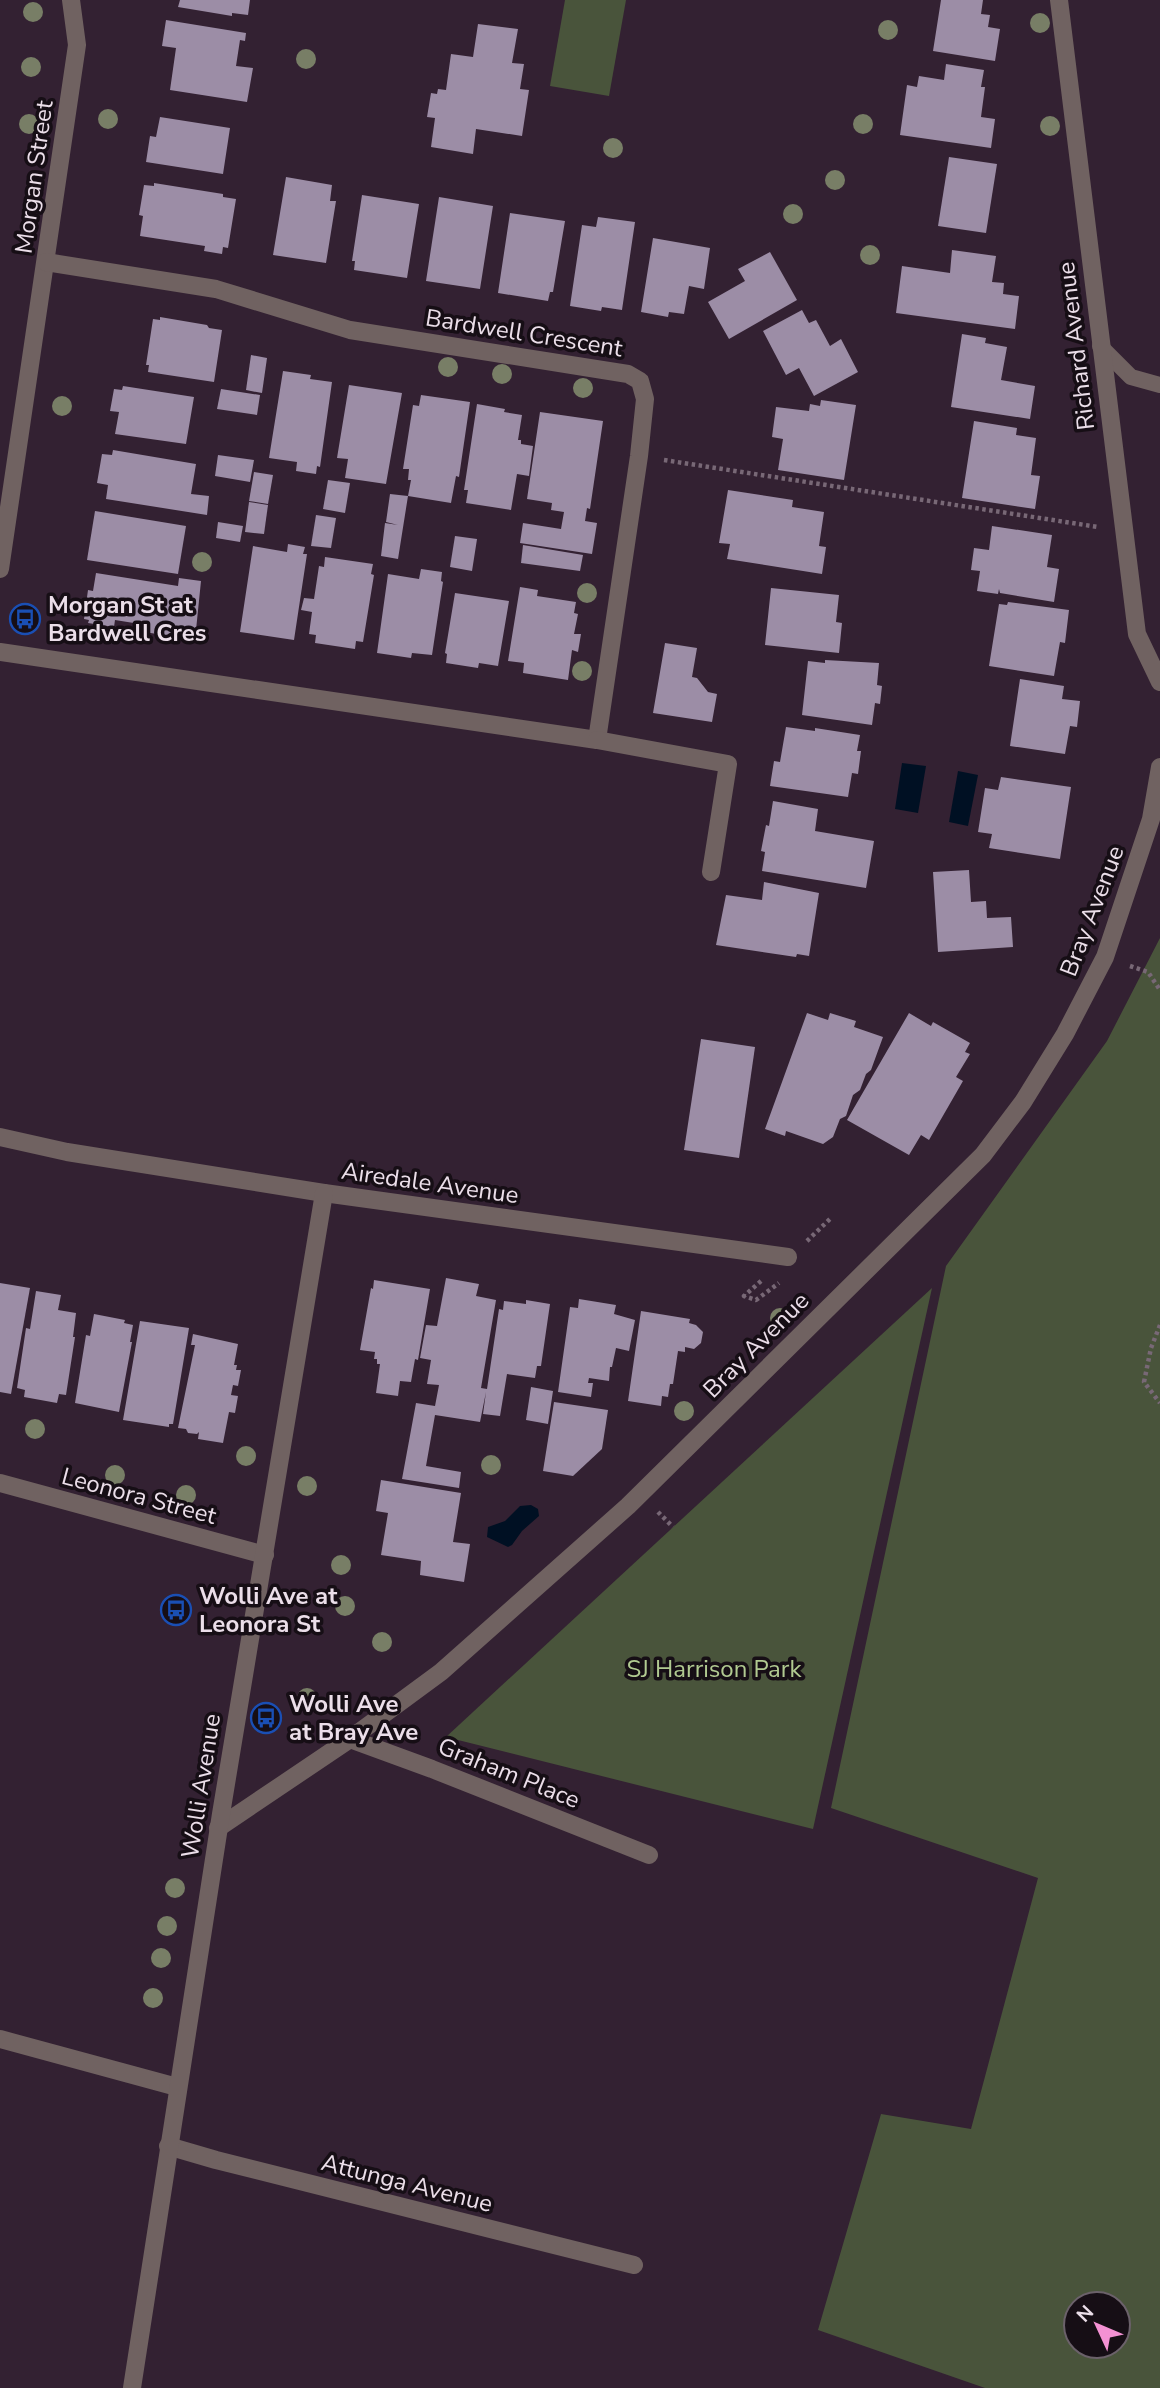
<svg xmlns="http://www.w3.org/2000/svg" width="1160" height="2388" viewBox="0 0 1160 2388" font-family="'Nunito Sans',sans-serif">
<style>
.green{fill:#49543b;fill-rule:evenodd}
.water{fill:#001023}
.building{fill:#9c8da6}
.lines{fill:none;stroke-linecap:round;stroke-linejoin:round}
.path{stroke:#786876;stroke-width:4.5;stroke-dasharray:3.5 3.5;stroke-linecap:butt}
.service{stroke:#706261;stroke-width:16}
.minor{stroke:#706261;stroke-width:18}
.tree{fill:#787e66}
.labels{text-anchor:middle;stroke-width:7;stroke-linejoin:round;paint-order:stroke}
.street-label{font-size:24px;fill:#ebdee9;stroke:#160e15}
.poi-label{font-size:24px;font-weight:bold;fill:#ebdee9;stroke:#160e15;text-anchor:start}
.park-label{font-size:24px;fill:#b1ca91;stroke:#160e15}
</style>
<rect width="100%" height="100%" fill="#332132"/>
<g class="green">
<path d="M 565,0 L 626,0 L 609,96 L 550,86 Z"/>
<path d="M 1160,938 L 1160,2388 L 985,2388 L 818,2330 L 881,2114 L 971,2129 L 1038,1878 L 831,1808 L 946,1266 L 1107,1041 ZM 1076,2304 L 1118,2304 L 1118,2346 L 1076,2346 Z"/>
<path d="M 932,1288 L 813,1829 L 446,1737 Z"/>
</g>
<g class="water">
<path d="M 902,763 L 926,766 L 918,813 L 895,809 Z"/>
<path d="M 958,771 L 978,775 L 968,826 L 949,822 Z"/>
<path d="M 531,1505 L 538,1509 L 539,1516 L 522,1531 L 512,1545 L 508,1547 L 487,1537 L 488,1527 L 505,1521 L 520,1506 Z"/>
</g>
<g class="building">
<path d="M 180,0 L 250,0 L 248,15 L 232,13 L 232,16 L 178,7 Z"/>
<path d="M 941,0 L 983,0 L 981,14 L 990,15 L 988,27 L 1000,29 L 995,61 L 933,51 Z"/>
<path d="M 166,20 L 246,33 L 245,41 L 240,40 L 236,66 L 253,68 L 247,102 L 170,90 L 176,48 L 162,46 Z"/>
<path d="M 478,24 L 518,29 L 512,63 L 524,64 L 520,89 L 529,90 L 522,136 L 476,129 L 473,154 L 431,147 L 435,118 L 427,117 L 431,93 L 437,94 L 438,89 L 446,90 L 451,54 L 473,57 Z"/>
<path d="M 946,64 L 984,70 L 981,87 L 985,87 L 981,117 L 995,119 L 991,148 L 900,135 L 907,85 L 917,87 L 919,76 L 944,80 Z"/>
<path d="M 160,117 L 230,128 L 223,174 L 146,162 L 150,136 L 156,137 Z"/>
<path d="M 949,157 L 997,164 L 986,233 L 938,226 Z"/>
<path d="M 286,177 L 332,185 L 330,201 L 336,201 L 326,263 L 273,255 Z"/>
<path d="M 154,183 L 223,194 L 223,197 L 236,199 L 228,248 L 223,247 L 222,254 L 204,251 L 205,246 L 140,236 L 143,216 L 139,215 L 144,185 L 154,186 Z"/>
<path d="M 362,195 L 419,204 L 407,278 L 354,270 L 355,261 L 352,261 Z"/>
<path d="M 439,197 L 493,206 L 480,289 L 426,281 Z"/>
<path d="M 510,213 L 565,221 L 553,292 L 550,292 L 548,301 L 498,293 Z"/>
<path d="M 598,217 L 635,222 L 622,310 L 602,307 L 601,311 L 570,306 L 582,225 L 596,227 Z"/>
<path d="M 653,238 L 710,248 L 704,289 L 689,286 L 684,314 L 669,312 L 668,317 L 641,312 Z"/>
<path d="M 952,250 L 996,256 L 992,282 L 1004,283 L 1003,294 L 1019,296 L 1015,329 L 896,313 L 902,266 L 950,273 Z"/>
<path d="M 770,252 L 797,300 L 729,339 L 708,302 L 745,281 L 738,269 Z"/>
<path d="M 802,310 L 809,323 L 816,320 L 830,346 L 841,339 L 858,372 L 814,396 L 799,368 L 786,375 L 763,331 Z"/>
<path d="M 160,317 L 207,325 L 209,328 L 222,330 L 214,382 L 148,372 L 149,365 L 146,365 L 153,319 L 160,320 Z"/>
<path d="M 962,334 L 986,338 L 985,343 L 1007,347 L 1001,380 L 1035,386 L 1030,419 L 951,407 Z"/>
<path d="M 251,355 L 267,358 L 262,393 L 246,390 Z"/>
<path d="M 283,371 L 311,375 L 310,379 L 332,382 L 320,467 L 317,466 L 316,474 L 296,471 L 297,462 L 269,458 Z"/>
<path d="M 349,385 L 402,393 L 386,484 L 345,478 L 348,459 L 337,458 Z"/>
<path d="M 123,386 L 194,397 L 186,444 L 115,434 L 119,412 L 110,411 L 114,389 L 122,390 Z"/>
<path d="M 221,389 L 260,395 L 257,415 L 217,409 Z"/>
<path d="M 421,395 L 470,402 L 459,477 L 456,476 L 451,503 L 408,496 L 411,480 L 408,480 L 409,469 L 403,469 L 413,405 L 419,406 Z"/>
<path d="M 821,400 L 856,405 L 844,480 L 778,470 L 783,439 L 772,437 L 776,407 L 809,411 L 810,404 L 820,406 Z"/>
<path d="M 477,404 L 505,409 L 504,412 L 522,415 L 518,440 L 521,440 L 521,444 L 533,446 L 529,476 L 517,474 L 511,510 L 466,503 L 468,490 L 464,490 Z"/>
<path d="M 540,412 L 603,421 L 590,509 L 587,508 L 585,521 L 597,523 L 592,554 L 520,543 L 523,523 L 561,529 L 564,512 L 551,510 L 552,503 L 527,499 Z"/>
<path d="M 974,421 L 1017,428 L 1016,435 L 1036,438 L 1031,475 L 1040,476 L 1035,509 L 962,498 Z"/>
<path d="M 113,450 L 196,464 L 191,494 L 209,496 L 207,515 L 106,499 L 108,485 L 97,483 L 102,454 L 112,455 Z"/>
<path d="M 218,455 L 254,460 L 250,482 L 215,476 Z"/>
<path d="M 254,472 L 273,475 L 268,504 L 249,501 Z"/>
<path d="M 328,480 L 350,483 L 345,513 L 323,509 Z"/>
<path d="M 728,490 L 793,500 L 792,507 L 824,512 L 819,546 L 826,547 L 822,574 L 727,559 L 730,544 L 719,543 Z"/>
<path d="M 390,494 L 408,496 L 398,559 L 381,556 L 385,523 L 398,525 L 386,522 Z"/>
<path d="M 249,502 L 268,505 L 264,534 L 245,532 Z"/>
<path d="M 95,511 L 186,526 L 178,574 L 87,560 Z"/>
<path d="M 316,515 L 336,518 L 331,548 L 311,546 Z"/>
<path d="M 218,522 L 243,526 L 240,542 L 216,538 Z"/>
<path d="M 992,526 L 1052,535 L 1047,567 L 1059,569 L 1054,602 L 1000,593 L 999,589 L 998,594 L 977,591 L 980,571 L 971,570 L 974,548 L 989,550 Z"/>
<path d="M 455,536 L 477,539 L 472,571 L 450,567 Z"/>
<path d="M 288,544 L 305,547 L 303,554 L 307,554 L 294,640 L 240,632 L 253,546 L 287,552 Z"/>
<path d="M 523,545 L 583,555 L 580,571 L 521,563 Z"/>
<path d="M 325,557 L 373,564 L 371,574 L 374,575 L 363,642 L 356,641 L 355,649 L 315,643 L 316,635 L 309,634 L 312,612 L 301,610 L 304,598 L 314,599 L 319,566 L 324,567 Z"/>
<path d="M 421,569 L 442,572 L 441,581 L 443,582 L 432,655 L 412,653 L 411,658 L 377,653 L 388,574 L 419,579 Z"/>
<path d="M 96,573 L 178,586 L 179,578 L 201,581 L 195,640 L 138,631 L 140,624 L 115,620 L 114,627 L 88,623 L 89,620 L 84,619 L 88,590 L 93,591 Z"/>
<path d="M 520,587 L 538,590 L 537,596 L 576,602 L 574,613 L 578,614 L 574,634 L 581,634 L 578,652 L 572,650 L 568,680 L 523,673 L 524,663 L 508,661 Z"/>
<path d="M 771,588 L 839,595 L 836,622 L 842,623 L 839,653 L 765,645 Z"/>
<path d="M 455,593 L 509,601 L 498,666 L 479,663 L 478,668 L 446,663 L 447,654 L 445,653 Z"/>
<path d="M 1008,602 L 1069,610 L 1065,643 L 1060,642 L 1054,676 L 989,666 L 999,604 L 1007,605 Z"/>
<path d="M 665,643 L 697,648 L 692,677 L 697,678 L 708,692 L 717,694 L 712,722 L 653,713 Z"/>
<path d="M 825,660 L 879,663 L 877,685 L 882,686 L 880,704 L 875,703 L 872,725 L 802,715 L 808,661 L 825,663 Z"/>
<path d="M 1020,679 L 1064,686 L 1062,699 L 1080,701 L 1077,727 L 1070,726 L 1065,754 L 1010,746 Z"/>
<path d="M 786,727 L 815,731 L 815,728 L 860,735 L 857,751 L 861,751 L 858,774 L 852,773 L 848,797 L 770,786 L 774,761 L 780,762 Z"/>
<path d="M 1001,777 L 1071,787 L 1060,859 L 989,848 L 992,834 L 978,832 L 985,788 L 998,790 Z"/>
<path d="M 773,801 L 818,809 L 815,831 L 874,841 L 866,888 L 762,871 L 765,852 L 761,851 L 766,825 L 769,826 Z"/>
<path d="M 969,870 L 971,902 L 986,901 L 987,918 L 1011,917 L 1013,947 L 938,952 L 933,872 Z"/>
<path d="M 764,882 L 819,893 L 809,956 L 797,954 L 796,957 L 716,945 L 726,895 L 762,900 Z"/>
<path d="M 807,1013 L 828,1020 L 830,1013 L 856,1021 L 854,1027 L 883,1037 L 871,1070 L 866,1074 L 860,1090 L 853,1095 L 846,1116 L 840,1119 L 833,1137 L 823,1144 L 786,1131 L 785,1136 L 765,1129 Z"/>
<path d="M 909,1013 L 931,1026 L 933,1022 L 970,1043 L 965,1052 L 970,1054 L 956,1077 L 963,1081 L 929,1140 L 921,1135 L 909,1155 L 847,1120 Z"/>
<path d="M 701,1039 L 755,1047 L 739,1158 L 684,1150 Z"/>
<path d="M 446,1278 L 479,1284 L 476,1296 L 496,1300 L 481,1388 L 487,1389 L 499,1309 L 503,1310 L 504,1301 L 526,1304 L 526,1300 L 550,1304 L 541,1366 L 537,1366 L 535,1378 L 507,1374 L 500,1416 L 483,1414 L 486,1392 L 480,1422 L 435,1415 L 426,1466 L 461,1472 L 459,1488 L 402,1479 L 416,1403 L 435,1406 L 439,1385 L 427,1384 L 431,1360 L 420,1358 L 426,1325 L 437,1326 Z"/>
<path d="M 374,1280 L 430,1289 L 418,1360 L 415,1359 L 411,1382 L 400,1381 L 398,1396 L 376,1393 L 380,1364 L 377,1364 L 377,1359 L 374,1359 L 375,1352 L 360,1350 L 371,1288 L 373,1289 Z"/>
<path d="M 0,1283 L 30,1288 L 11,1394 L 0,1392 Z"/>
<path d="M 36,1291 L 61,1295 L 58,1310 L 76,1313 L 73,1337 L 75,1337 L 66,1395 L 59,1394 L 57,1403 L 24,1397 L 25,1390 L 17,1388 L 26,1328 L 30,1329 Z"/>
<path d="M 579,1299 L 616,1305 L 614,1314 L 635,1320 L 629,1351 L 616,1348 L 612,1367 L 610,1367 L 609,1381 L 589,1378 L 588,1383 L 593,1383 L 591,1397 L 558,1392 L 570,1307 L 578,1308 Z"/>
<path d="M 641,1311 L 690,1319 L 689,1323 L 696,1325 L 703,1332 L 701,1343 L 694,1349 L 685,1347 L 685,1352 L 678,1351 L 673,1384 L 670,1384 L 668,1397 L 662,1396 L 661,1406 L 628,1401 Z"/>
<path d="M 94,1314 L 125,1320 L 124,1323 L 133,1325 L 130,1342 L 132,1342 L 119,1412 L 75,1403 L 86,1335 L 90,1336 Z"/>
<path d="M 140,1321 L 189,1328 L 173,1424 L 169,1424 L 169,1427 L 123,1420 Z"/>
<path d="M 193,1334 L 238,1344 L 234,1365 L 237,1365 L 236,1370 L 241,1370 L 238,1386 L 233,1385 L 231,1395 L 238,1396 L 235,1413 L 229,1412 L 223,1443 L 198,1439 L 199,1432 L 197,1434 L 188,1433 L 186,1429 L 178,1428 L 195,1345 L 191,1345 Z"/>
<path d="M 531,1387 L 553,1391 L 548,1424 L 526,1420 Z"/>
<path d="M 554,1402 L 608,1410 L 602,1449 L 573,1476 L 543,1471 Z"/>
<path d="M 381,1480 L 461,1493 L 453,1542 L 470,1544 L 464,1582 L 420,1575 L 421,1561 L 381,1555 L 388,1513 L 376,1511 Z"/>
</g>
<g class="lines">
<g class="path">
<path d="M 664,460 L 1098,527"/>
<path d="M 1130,966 L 1148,972 L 1160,990"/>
<path d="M 807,1241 L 830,1219"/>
<path d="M 761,1281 L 744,1296 L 756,1300 L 779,1283"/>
<path d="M 1160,1325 L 1151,1348 L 1144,1382 L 1160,1403"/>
<path d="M 658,1512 L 673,1527"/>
</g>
<path class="service" d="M 1100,346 L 1131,377 L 1160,385"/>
<g class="minor">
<path d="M 1059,0 L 1137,634 L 1160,682"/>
<path d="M 0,569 L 77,45 L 71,0"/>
<path d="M 0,652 L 597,740 L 639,456 L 645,399 L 640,381 L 628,374 L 350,330 L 216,289 L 46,262"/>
<path d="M 597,740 L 728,764 L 711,872"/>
<path d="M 0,1137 L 67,1152 L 324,1193 L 788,1257"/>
<path d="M 0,1483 L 265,1555"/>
<path d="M 350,1739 L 432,1769 L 649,1855"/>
<path d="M 218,1828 L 350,1739 L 441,1672 L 628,1506 L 983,1155 L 1023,1102 L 1065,1034 L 1105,957 L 1151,819 L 1160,767"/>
<path d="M 0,2039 L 177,2087"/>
<path d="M 168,2146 L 216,2160 L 634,2265"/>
<path d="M 132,2388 L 221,1814 L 324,1193"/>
</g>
</g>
<g class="tree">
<circle cx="33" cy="12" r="10"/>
<circle cx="1040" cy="23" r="10"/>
<circle cx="888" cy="30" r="10"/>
<circle cx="306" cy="59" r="10"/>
<circle cx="31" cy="67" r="10"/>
<circle cx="108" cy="119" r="10"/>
<circle cx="29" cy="124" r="10"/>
<circle cx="863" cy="124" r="10"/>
<circle cx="1050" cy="126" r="10"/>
<circle cx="613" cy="148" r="10"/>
<circle cx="835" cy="180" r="10"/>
<circle cx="793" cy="214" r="10"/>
<circle cx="870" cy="255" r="10"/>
<circle cx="448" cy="367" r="10"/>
<circle cx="502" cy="374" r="10"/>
<circle cx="583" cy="388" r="10"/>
<circle cx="62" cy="406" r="10"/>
<circle cx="202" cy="562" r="10"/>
<circle cx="587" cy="593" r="10"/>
<circle cx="582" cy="671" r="10"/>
<circle cx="780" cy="1318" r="10"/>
<circle cx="684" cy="1411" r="10"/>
<circle cx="35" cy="1429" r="10"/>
<circle cx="246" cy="1456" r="10"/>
<circle cx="491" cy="1465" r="10"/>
<circle cx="115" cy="1475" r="10"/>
<circle cx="307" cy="1486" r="10"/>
<circle cx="186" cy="1495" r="10"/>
<circle cx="341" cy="1565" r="10"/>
<circle cx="345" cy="1606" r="10"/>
<circle cx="382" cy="1642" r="10"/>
<circle cx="307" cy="1698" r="10"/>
<circle cx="175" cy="1888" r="10"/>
<circle cx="167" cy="1926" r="10"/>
<circle cx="161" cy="1958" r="10"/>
<circle cx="153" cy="1998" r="10"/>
</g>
<defs>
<g id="bus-ring" transform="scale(1.575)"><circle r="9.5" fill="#160e15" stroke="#1a4fb4" stroke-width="1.5"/><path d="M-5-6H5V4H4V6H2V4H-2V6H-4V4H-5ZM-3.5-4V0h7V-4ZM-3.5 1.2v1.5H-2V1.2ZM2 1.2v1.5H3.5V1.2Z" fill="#1a4fb4"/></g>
</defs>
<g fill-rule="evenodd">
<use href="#bus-ring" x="25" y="619"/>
<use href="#bus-ring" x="176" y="1610"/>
<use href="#bus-ring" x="266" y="1718"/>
</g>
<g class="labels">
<g class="street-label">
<text transform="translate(34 177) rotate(-82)" y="8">Morgan Street</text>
<text transform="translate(524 333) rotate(9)" y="8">Bardwell Crescent</text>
<text transform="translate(1076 346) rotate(-97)" y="8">Richard Avenue</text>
<text transform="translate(1092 911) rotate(-69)" y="8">Bray Avenue</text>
<text transform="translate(430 1183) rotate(8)" y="8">Airedale Avenue</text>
<text transform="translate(756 1345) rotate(-45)" y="8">Bray Avenue</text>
<text transform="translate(139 1496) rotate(15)" y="8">Leonora Street</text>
<text transform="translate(509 1773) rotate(22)" y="8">Graham Place</text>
<text transform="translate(201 1786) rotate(-81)" y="8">Wolli Avenue</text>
<text transform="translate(407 2183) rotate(14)" y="8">Attunga Avenue</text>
</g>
<g class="poi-label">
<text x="48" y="613">Morgan St at<tspan x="48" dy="28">Bardwell Cres</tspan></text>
<text x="199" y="1604">Wolli Ave at<tspan x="199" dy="28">Leonora St</tspan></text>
<text x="289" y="1712">Wolli Ave<tspan x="289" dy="28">at Bray Ave</tspan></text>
</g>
<g class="park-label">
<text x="714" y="1677">SJ Harrison Park</text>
</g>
</g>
<g transform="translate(1097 2325) rotate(314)"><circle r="33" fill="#160e15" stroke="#6b616a" stroke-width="2"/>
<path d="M0-5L12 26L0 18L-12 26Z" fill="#f491d3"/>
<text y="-10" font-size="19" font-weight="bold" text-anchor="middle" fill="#ebdee9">N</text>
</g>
</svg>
